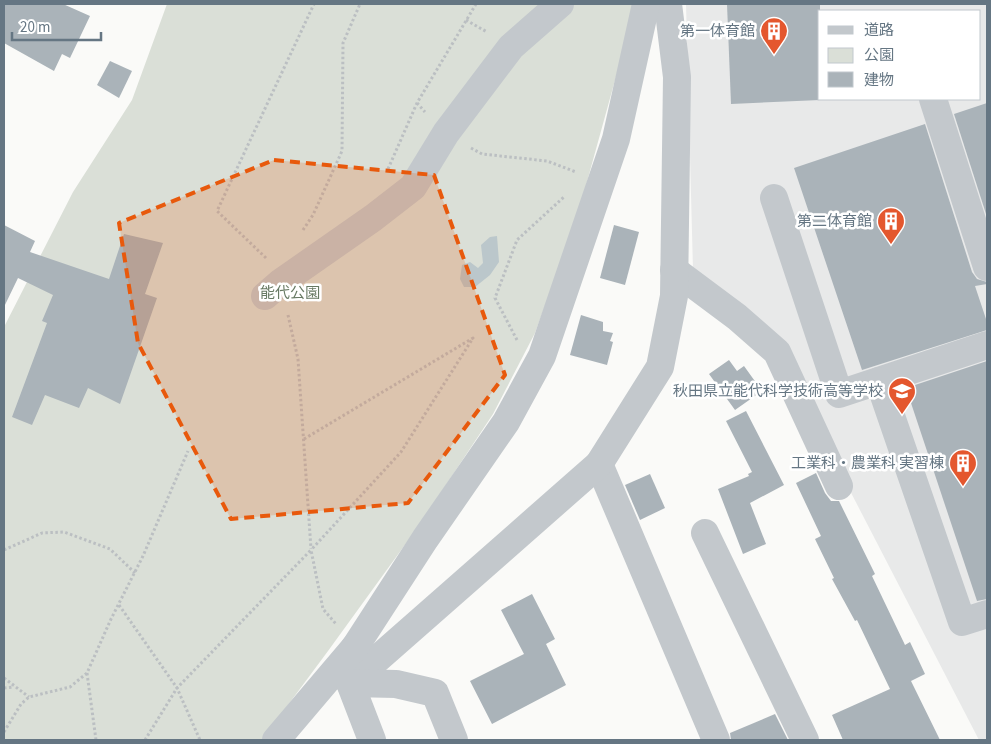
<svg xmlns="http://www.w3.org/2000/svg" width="991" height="744" viewBox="0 0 991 744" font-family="'Source Sans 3','Noto Sans JP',sans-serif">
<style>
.built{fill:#e8e9e9;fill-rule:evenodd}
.green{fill:#dadfd7}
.water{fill:#bbc7cb}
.building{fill:#aab3b9}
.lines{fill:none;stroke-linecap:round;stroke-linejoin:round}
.path{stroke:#bbbfc2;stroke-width:3;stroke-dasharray:2.5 2.5;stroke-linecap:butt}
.minor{stroke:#c3c8cc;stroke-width:28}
.marked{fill:#e8590c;fill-opacity:0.2;stroke:#e8590c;stroke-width:4;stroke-dasharray:10 6;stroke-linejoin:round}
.labels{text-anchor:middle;stroke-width:5;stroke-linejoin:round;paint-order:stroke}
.poi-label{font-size:15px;fill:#657683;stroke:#fff;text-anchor:end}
.park-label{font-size:15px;fill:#687a64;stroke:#fff}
</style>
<rect width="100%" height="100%" fill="#fafaf8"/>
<path class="built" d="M 686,4 L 987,4 L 987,740 L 979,740 L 847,485 L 787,345 L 693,270 ZM 820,11 L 980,11 L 980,99 L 820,99 Z"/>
<path class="green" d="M 167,4 L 636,4 L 577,218 L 535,333 L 493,414 L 420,524 L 328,651 L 262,740 L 4,740 L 4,327 L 73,192 L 132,100 Z"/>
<path class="water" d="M 497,236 L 499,262 L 490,275 L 475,287 L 464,287 L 460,279 L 462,265 L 470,262 L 478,268 L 483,263 L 481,245 L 490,237 Z"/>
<g class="building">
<path d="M 4,4 L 63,4 L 90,16 L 70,58 L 62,54 L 54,71 L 4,43 Z"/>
<path d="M 727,4 L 820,4 L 820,100 L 731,104 Z"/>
<path d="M 110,61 L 132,71 L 119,98 L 97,85 Z"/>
<path d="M 987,103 L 987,217 L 954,114 Z"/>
<path d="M 925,124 L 972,272 L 977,279 L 987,282 L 987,284 L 975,286 L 987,322 L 987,330 L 862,370 L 794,168 Z"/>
<path d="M 4,225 L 35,241 L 30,252 L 109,279 L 124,234 L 163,243 L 145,294 L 157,298 L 120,404 L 88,388 L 79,408 L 45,395 L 32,425 L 12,417 L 47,323 L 42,321 L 53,295 L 18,278 L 4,307 Z"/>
<path d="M 614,225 L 639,232 L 625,285 L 600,278 Z"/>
<path d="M 581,315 L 603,322 L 603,331 L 613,333 L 610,341 L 613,342 L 607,365 L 570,355 Z"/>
<path d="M 729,360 L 737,371 L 744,366 L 762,391 L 735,410 L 709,374 Z"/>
<path d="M 987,361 L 987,599 L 977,601 L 906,388 Z"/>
<path d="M 746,411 L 784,485 L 750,503 L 766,544 L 743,554 L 718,489 L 749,476 L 748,474 L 752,472 L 726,421 Z"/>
<path d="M 816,473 L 825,493 L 831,501 L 839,501 L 875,574 L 872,576 L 905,645 L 910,642 L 925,674 L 911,681 L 940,740 L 843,740 L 832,715 L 890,689 L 857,620 L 855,621 L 832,579 L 834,578 L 815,539 L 821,536 L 796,483 Z"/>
<path d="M 650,474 L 665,508 L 640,520 L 625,485 Z"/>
<path d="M 532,594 L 555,639 L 546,644 L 566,685 L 492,724 L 470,681 L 524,654 L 501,610 Z"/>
<path d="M 775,714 L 788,740 L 731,740 L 730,733 Z"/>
</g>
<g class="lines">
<g class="path">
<path d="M 466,20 L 487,32"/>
<path d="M 417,103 L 425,112"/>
<path d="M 471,148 L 482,154 L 547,161 L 576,172"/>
<path d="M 388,169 L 417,103 L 476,4"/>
<path d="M 303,230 L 313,215 L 342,151 L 343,43 L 360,4"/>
<path d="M 266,258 L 217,211 L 314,4"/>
<path d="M 288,315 L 298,359 L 311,549"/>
<path d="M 517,340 L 495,298 L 517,240 L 565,196"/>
<path d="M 304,439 L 473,338 L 401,452 L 311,550"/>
<path d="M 4,550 L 42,533 L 64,532 L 110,549 L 135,573"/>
<path d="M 119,605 L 177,688 L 200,740"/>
<path d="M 87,673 L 96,740"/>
<path d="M 4,678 L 29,697"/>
<path d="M 4,688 L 14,687"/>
<path d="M 4,732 L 21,704 L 29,697 L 70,687 L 87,673 L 111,619 L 143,556 L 188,451"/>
<path d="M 145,740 L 177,688 L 311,550 L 323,609 L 336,624"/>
</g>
<g class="minor">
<path d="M 933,99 L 987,267"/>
<path d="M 774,198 L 839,394 L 987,345"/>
<path d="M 674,270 L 737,317 L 777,352 L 839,486"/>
<path d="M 265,296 L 280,283 L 373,218 L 413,187 L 446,133 L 511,47 L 560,4"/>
<path d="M 879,381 L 962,622 L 987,614"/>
<path d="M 599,464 L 716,740"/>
<path d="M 705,533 L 805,740"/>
<path d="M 355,647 L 350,683 L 599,464 L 660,367 L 674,296 L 677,77 L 668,4"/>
<path d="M 276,740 L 355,647 L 425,539 L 506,422 L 542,356 L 616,139 L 646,4"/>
<path d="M 372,740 L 350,683 L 396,684 L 435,693 L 454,740"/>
</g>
</g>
<path class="marked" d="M 274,160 L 434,175 L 505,375 L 408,503 L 231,519 L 138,343 L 119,223 Z"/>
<defs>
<g id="building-pin" transform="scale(1.4375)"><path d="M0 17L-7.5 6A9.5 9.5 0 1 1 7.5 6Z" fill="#e4572e" stroke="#fff"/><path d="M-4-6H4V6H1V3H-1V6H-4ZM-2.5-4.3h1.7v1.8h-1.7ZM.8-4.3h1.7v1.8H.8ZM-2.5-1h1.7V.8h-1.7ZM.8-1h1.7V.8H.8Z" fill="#fff"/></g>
<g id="school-pin" transform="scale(1.4375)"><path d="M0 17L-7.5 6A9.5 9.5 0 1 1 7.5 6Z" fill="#e4572e" stroke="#fff"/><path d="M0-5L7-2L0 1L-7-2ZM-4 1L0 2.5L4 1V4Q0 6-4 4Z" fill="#fff"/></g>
</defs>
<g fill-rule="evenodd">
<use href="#building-pin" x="774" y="31"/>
<use href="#building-pin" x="891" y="221"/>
<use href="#school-pin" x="902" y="391"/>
<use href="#building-pin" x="963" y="463"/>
</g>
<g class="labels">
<g class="poi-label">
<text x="755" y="36">第一体育館</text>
<text x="872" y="226">第二体育館</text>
<text x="883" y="396">秋田県立能代科学技術高等学校</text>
<text x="944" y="468">工業科・農業科 実習棟</text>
</g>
<g class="park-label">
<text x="290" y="298">能代公園</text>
</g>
</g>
<rect width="991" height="744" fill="none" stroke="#657683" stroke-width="10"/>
<rect x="818" y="10" width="162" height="90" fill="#ffffff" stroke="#c1c8cd"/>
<rect x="828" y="26" width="25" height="8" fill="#c3c8cc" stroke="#c1c8cd"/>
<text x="864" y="35" font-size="15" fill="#657683">道路</text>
<rect x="828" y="48" width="25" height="15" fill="#dadfd7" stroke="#c1c8cd"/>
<text x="864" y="60" font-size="15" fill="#657683">公園</text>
<rect x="828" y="72" width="25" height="15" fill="#aab3b9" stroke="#c1c8cd"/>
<text x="864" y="85" font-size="15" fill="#657683">建物</text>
<path d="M12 32v8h89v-8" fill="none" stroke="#657683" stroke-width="2.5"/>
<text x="20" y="32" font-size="15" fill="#657683" stroke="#ffffff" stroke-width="4" paint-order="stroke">20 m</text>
</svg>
